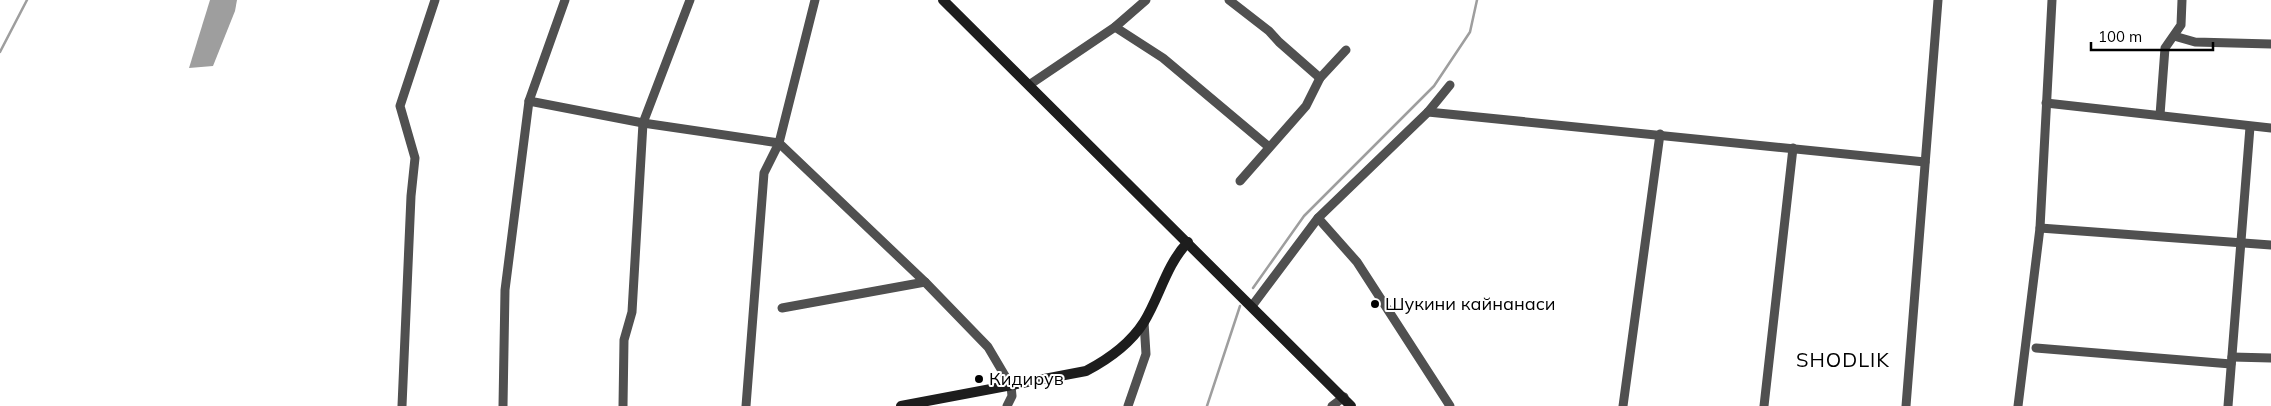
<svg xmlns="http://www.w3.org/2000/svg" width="2271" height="406" viewBox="0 0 2271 406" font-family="Mulish,sans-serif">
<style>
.water{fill:#9e9e9e}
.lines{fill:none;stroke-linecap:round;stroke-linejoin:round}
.stream{stroke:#9e9e9e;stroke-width:2.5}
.street{stroke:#505050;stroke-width:9}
.secondary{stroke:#1d1d1d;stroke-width:10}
.poi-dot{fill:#000;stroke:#fff;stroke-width:2}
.labels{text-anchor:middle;stroke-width:4;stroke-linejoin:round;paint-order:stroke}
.poi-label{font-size:18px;fill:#000;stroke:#fff;text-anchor:start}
.quarter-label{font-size:20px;letter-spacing:1px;fill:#000;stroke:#fff}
</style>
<rect width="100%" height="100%" fill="#fff"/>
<path class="water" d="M 210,0 L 237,0 L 235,11 L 213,66 L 189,68 Z"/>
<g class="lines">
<g class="stream">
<path d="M 0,52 L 27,0"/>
<path d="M 1253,288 L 1304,216 L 1434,86 L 1470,32 L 1477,0"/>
<path d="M 1207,406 L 1240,306"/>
</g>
<g class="street">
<path d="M 1229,0 L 1269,31 L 1279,42 L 1320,78"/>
<path d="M 1115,27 L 1163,58 L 1269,147"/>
<path d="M 2174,36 L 2195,42 L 2271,44"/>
<path d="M 1029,85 L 1115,27 L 1146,0"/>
<path d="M 529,101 L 643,123 L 779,143 L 925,282 L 988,347 L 1011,386 L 1012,396 L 1007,406"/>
<path d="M 2046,103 L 2271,128"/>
<path d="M 1428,112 L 1925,162"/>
<path d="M 2160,115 L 2165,48 L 2181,25 L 2182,0"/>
<path d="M 1240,181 L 1306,106 L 1320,78 L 1346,50"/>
<path d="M 1318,218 L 1357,262 L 1450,406"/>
<path d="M 2040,228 L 2271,245"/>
<path d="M 1252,306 L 1318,218 L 1428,112 L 1450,85"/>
<path d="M 782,308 L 925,282"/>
<path d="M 2036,348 L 2231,364"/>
<path d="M 2232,357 L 2271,358"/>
<path d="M 402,406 L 411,196 L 415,158 L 400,106 L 435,0"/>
<path d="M 503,406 L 505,290 L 529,101 L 565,0"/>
<path d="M 623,406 L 624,340 L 632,312 L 643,123 L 690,0"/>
<path d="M 746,406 L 764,173 L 779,143 L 815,0"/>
<path d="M 1128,406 L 1146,354 L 1144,322"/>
<path d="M 1332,406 L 1344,397"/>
<path d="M 1623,406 L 1660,134"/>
<path d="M 1764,406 L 1793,148"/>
<path d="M 1906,406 L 1938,0"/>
<path d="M 2018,406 L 2040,228 L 2052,0"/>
<path d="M 2228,406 L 2250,127"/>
</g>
<g class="secondary">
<path d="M 943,0 L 1351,406"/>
<path d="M 901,406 L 1086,371 C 1109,359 1130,344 1144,322 C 1160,296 1166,265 1188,242"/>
</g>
</g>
<g class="poi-dot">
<circle cx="1375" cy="304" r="5"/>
<circle cx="979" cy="379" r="5"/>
</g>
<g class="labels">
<g class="poi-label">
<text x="1385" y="310">Шукини кайнанаси</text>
<text x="989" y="385">Кидирув</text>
</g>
<g class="quarter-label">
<text x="1843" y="367">SHODLIK</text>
</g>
</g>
<path d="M2091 42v8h122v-8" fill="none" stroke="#000000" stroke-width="2.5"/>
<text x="2098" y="42" font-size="15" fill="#000000" stroke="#ffffff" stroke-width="4" paint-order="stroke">100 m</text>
</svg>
